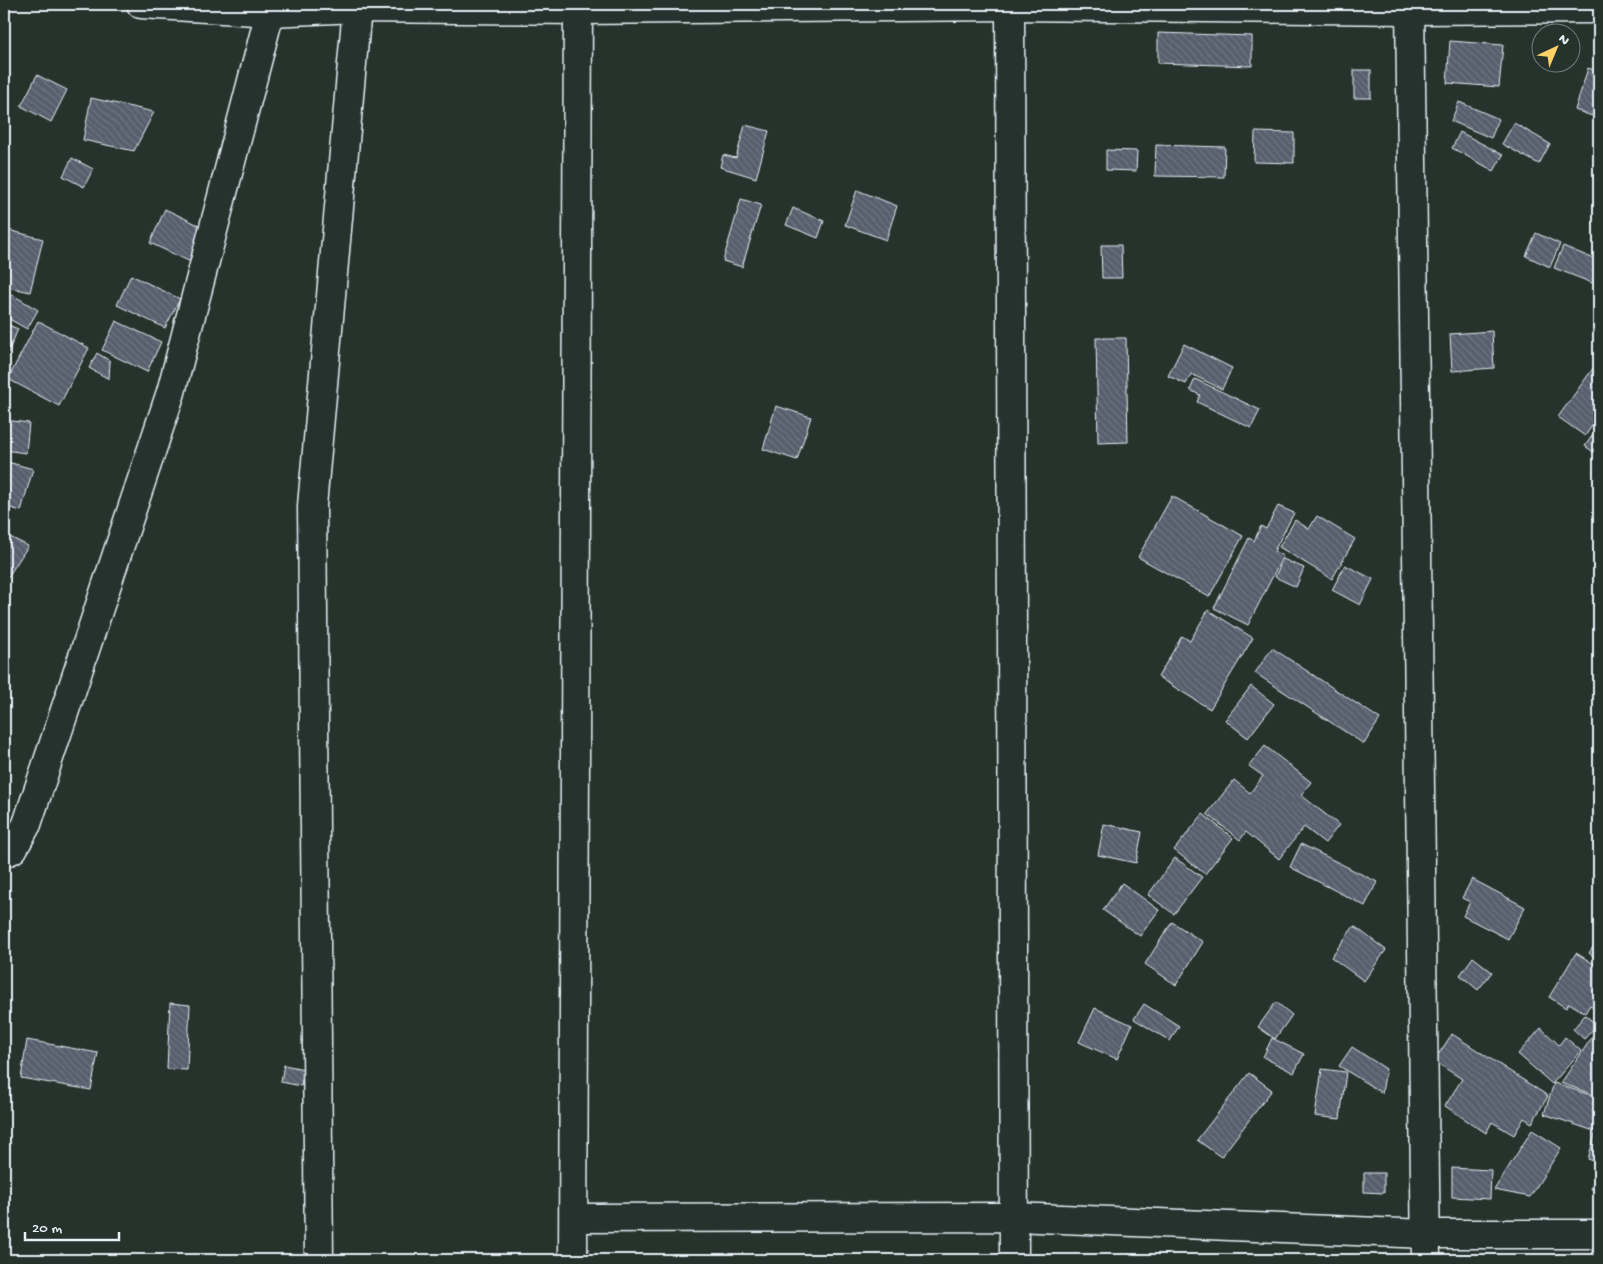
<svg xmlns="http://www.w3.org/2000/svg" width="1603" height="1264" viewBox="0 0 1603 1264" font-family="'Gochi Hand',sans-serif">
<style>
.building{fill:url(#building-back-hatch);stroke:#e8f1f8}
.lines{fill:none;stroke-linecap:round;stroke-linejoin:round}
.minor-casing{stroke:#e8f1f8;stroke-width:31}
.tertiary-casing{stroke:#e8f1f8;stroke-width:31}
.minor{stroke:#26332d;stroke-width:28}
.tertiary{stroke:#26332d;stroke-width:28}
</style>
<defs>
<pattern id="building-back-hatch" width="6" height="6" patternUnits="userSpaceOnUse" patternTransform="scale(1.25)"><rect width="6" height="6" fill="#565e6c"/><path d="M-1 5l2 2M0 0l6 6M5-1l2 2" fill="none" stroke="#6e7682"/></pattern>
</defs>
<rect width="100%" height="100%" fill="#26332d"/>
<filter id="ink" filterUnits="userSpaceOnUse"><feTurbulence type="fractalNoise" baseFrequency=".02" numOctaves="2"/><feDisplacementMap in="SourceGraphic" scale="10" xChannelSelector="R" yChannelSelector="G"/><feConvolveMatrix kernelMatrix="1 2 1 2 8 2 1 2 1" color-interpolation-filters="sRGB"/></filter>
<g filter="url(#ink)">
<g class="building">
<path d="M 1158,33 L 1252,36 L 1252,66 L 1158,63 Z"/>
<path d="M 1450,41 L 1503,45 L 1499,87 L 1447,83 Z"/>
<path d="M 1588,68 L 1599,72 L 1599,104 L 1595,117 L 1575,110 Z"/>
<rect x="1354" y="70" width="17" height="28"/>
<path d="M 37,75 L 67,90 L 51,122 L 21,106 Z"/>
<path d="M 91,98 L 154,112 L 134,151 L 83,140 Z"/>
<path d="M 1459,102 L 1499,119 L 1491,138 L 1451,121 Z"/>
<path d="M 1514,123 L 1550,144 L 1539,164 L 1502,144 Z"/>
<path d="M 745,125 L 769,131 L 756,178 L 720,167 L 723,155 L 736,158 Z"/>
<path d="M 1255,132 L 1294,133 L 1294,163 L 1254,162 Z"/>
<path d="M 1460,132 L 1503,155 L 1494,171 L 1452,148 Z"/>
<path d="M 1156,145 L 1225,147 L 1224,177 L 1155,176 Z"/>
<path d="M 1106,150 L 1137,151 L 1136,171 L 1106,170 Z"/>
<path d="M 72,158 L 93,169 L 84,187 L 63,176 Z"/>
<path d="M 857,190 L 897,206 L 886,240 L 845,225 Z"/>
<path d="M 741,199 L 761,205 L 742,267 L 723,261 Z"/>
<path d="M 793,208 L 824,221 L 818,238 L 786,225 Z"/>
<path d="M 165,209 L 209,230 L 193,263 L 150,243 Z"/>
<path d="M 4,229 L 43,239 L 30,292 L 4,286 Z"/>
<path d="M 1536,233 L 1560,244 L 1550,267 L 1526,256 Z"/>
<path d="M 1101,245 L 1121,245 L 1122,278 L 1102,278 Z"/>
<path d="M 1563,246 L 1599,261 L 1599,272 L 1595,284 L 1554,268 Z"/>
<path d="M 131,275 L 180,299 L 165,328 L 117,305 Z"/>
<path d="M 11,294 L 38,310 L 27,329 L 4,316 L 4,306 Z"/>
<path d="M 38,321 L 89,348 L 59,406 L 8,379 Z"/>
<path d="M 116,321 L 161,342 L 147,372 L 102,350 Z"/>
<path d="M 4,323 L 18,329 L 5,360 L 4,359 Z"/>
<path d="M 1492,331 L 1494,368 L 1452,371 L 1450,334 Z"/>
<path d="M 1096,338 L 1126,338 L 1128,442 L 1098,443 Z"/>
<path d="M 1184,344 L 1232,368 L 1222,389 L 1191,374 L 1186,384 L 1168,376 Z"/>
<path d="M 97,353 L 110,361 L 109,379 L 89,368 Z"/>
<path d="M 1594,367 L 1599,371 L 1599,416 L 1585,436 L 1558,417 Z"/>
<path d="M 1195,379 L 1260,410 L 1251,428 L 1197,402 L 1200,395 L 1190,390 Z"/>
<path d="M 4,401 L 6,401 L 4,420 L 29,423 L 26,453 L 4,450 Z"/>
<path d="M 776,406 L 811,417 L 797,460 L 763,449 Z"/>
<path d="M 1599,426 L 1599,456 L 1585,446 Z"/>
<path d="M 4,461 L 33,469 L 21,511 L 4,506 Z"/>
<path d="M 1172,496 L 1243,536 L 1209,597 L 1138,557 Z"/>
<path d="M 1278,506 L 1294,513 L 1274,551 L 1283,556 L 1248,625 L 1214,608 L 1249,538 L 1254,541 L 1261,526 L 1266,529 Z"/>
<path d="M 1317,516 L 1355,539 L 1332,579 L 1279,547 L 1295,520 L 1309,529 Z"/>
<path d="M 4,534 L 28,546 L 8,577 L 4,576 Z"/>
<path d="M 1283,559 L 1304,568 L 1296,587 L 1275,577 Z"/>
<path d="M 1345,565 L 1373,579 L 1360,605 L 1332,590 Z"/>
<path d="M 1208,610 L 1253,638 L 1210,709 L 1158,677 L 1182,636 L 1190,641 Z"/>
<path d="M 1272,648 L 1380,719 L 1364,744 L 1255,673 Z"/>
<path d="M 1251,686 L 1274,704 L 1248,738 L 1225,720 Z"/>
<path d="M 1265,746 L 1311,782 L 1301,795 L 1339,825 L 1325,843 L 1304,827 L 1279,859 L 1246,832 L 1240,840 L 1207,814 L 1234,780 L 1250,793 L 1263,776 L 1249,766 Z"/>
<path d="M 1203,814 L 1233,838 L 1205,874 L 1174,850 Z"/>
<path d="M 1104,824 L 1142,832 L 1136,863 L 1098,855 Z"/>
<path d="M 1301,844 L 1377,882 L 1365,906 L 1290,867 Z"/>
<path d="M 1175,858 L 1202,877 L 1174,914 L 1148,895 Z"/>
<path d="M 1472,879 L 1525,907 L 1508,939 L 1463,916 L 1470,902 L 1462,898 Z"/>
<path d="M 1122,883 L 1159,910 L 1140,936 L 1103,910 Z"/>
<path d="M 1172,922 L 1203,942 L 1176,985 L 1145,964 Z"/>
<path d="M 1354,926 L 1386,950 L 1364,981 L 1331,957 Z"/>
<path d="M 1599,938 L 1599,961 L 1589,953 Z"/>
<path d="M 1576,953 L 1599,967 L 1599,1011 L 1590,1005 L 1585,1013 L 1569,1003 L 1566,1008 L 1549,997 Z"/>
<path d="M 1473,957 L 1492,972 L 1478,990 L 1460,975 Z"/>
<path d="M 1276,1002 L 1292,1015 L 1275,1039 L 1258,1027 Z"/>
<path d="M 170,1003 L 190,1005 L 187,1070 L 167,1069 Z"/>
<path d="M 1144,1004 L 1179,1026 L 1170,1041 L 1134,1019 Z"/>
<path d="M 1095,1008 L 1132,1025 L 1117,1059 L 1079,1042 Z"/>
<path d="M 1585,1015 L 1597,1025 L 1584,1039 L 1573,1029 Z"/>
<path d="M 1599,1027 L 1599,1093 L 1597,1096 L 1561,1083 Z"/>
<path d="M 1541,1028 L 1559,1045 L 1565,1037 L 1581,1051 L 1552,1084 L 1518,1054 Z"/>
<path d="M 1452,1034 L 1548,1096 L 1532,1123 L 1524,1118 L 1514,1135 L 1492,1122 L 1486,1133 L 1445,1106 L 1462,1079 L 1434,1061 Z"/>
<path d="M 1272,1038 L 1304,1054 L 1294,1073 L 1263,1057 Z"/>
<path d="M 27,1040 L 98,1053 L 91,1090 L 21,1078 Z"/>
<path d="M 1352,1047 L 1386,1069 L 1382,1093 L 1339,1066 Z"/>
<path d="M 284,1065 L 304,1069 L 301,1086 L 281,1082 Z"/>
<path d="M 1322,1069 L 1346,1072 L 1340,1119 L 1315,1116 Z"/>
<path d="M 1249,1073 L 1272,1090 L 1221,1157 L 1197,1140 Z"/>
<path d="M 1554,1083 L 1599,1098 L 1599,1113 L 1594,1131 L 1544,1114 Z"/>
<path d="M 1599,1120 L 1599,1163 L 1588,1159 Z"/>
<path d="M 1532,1130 L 1561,1148 L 1530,1197 L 1494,1190 Z"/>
<path d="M 1597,1165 L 1599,1166 L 1599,1191 L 1591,1189 Z"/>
<path d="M 1452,1168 L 1491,1170 L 1490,1199 L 1452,1197 Z"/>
<path d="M 1364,1173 L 1384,1173 L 1384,1193 L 1364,1192 Z"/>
</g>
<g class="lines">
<g class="minor-casing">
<g id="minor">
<path d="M 141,4 L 270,12 L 357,8 L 578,10 L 1010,6 L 1410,10 L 1599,9"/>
<path d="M 1410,4 L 1426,1260"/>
<path d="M 4,853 L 13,849 L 27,824 L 171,392 L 270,12"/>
<path d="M 574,1218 L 1014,1217 L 1426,1234 L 1599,1234"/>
<path d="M 319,1260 L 312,506 L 357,8"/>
<path d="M 573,1260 L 578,4"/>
</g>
</g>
<g class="tertiary-casing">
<path id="tertiary" d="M 1010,4 L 1014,1260"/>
</g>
<use href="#minor" class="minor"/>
<use href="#tertiary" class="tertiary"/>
</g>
</g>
<rect width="1603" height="1264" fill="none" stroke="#26332d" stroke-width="20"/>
<rect x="10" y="10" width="1583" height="1244" fill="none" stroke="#e8f1f8" stroke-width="2" filter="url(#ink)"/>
<g transform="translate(1556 48) rotate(44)"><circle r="24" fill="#26332d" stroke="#747f7e"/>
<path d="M0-4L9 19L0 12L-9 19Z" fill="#ffd166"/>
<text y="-8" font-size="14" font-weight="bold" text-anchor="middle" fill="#e8f1f8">N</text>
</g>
<path d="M25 1232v8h94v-8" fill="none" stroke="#e8f1f8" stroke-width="2.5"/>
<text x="32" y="1232" font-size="15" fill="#e8f1f8" stroke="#26332d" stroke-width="4" paint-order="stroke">20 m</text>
</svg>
